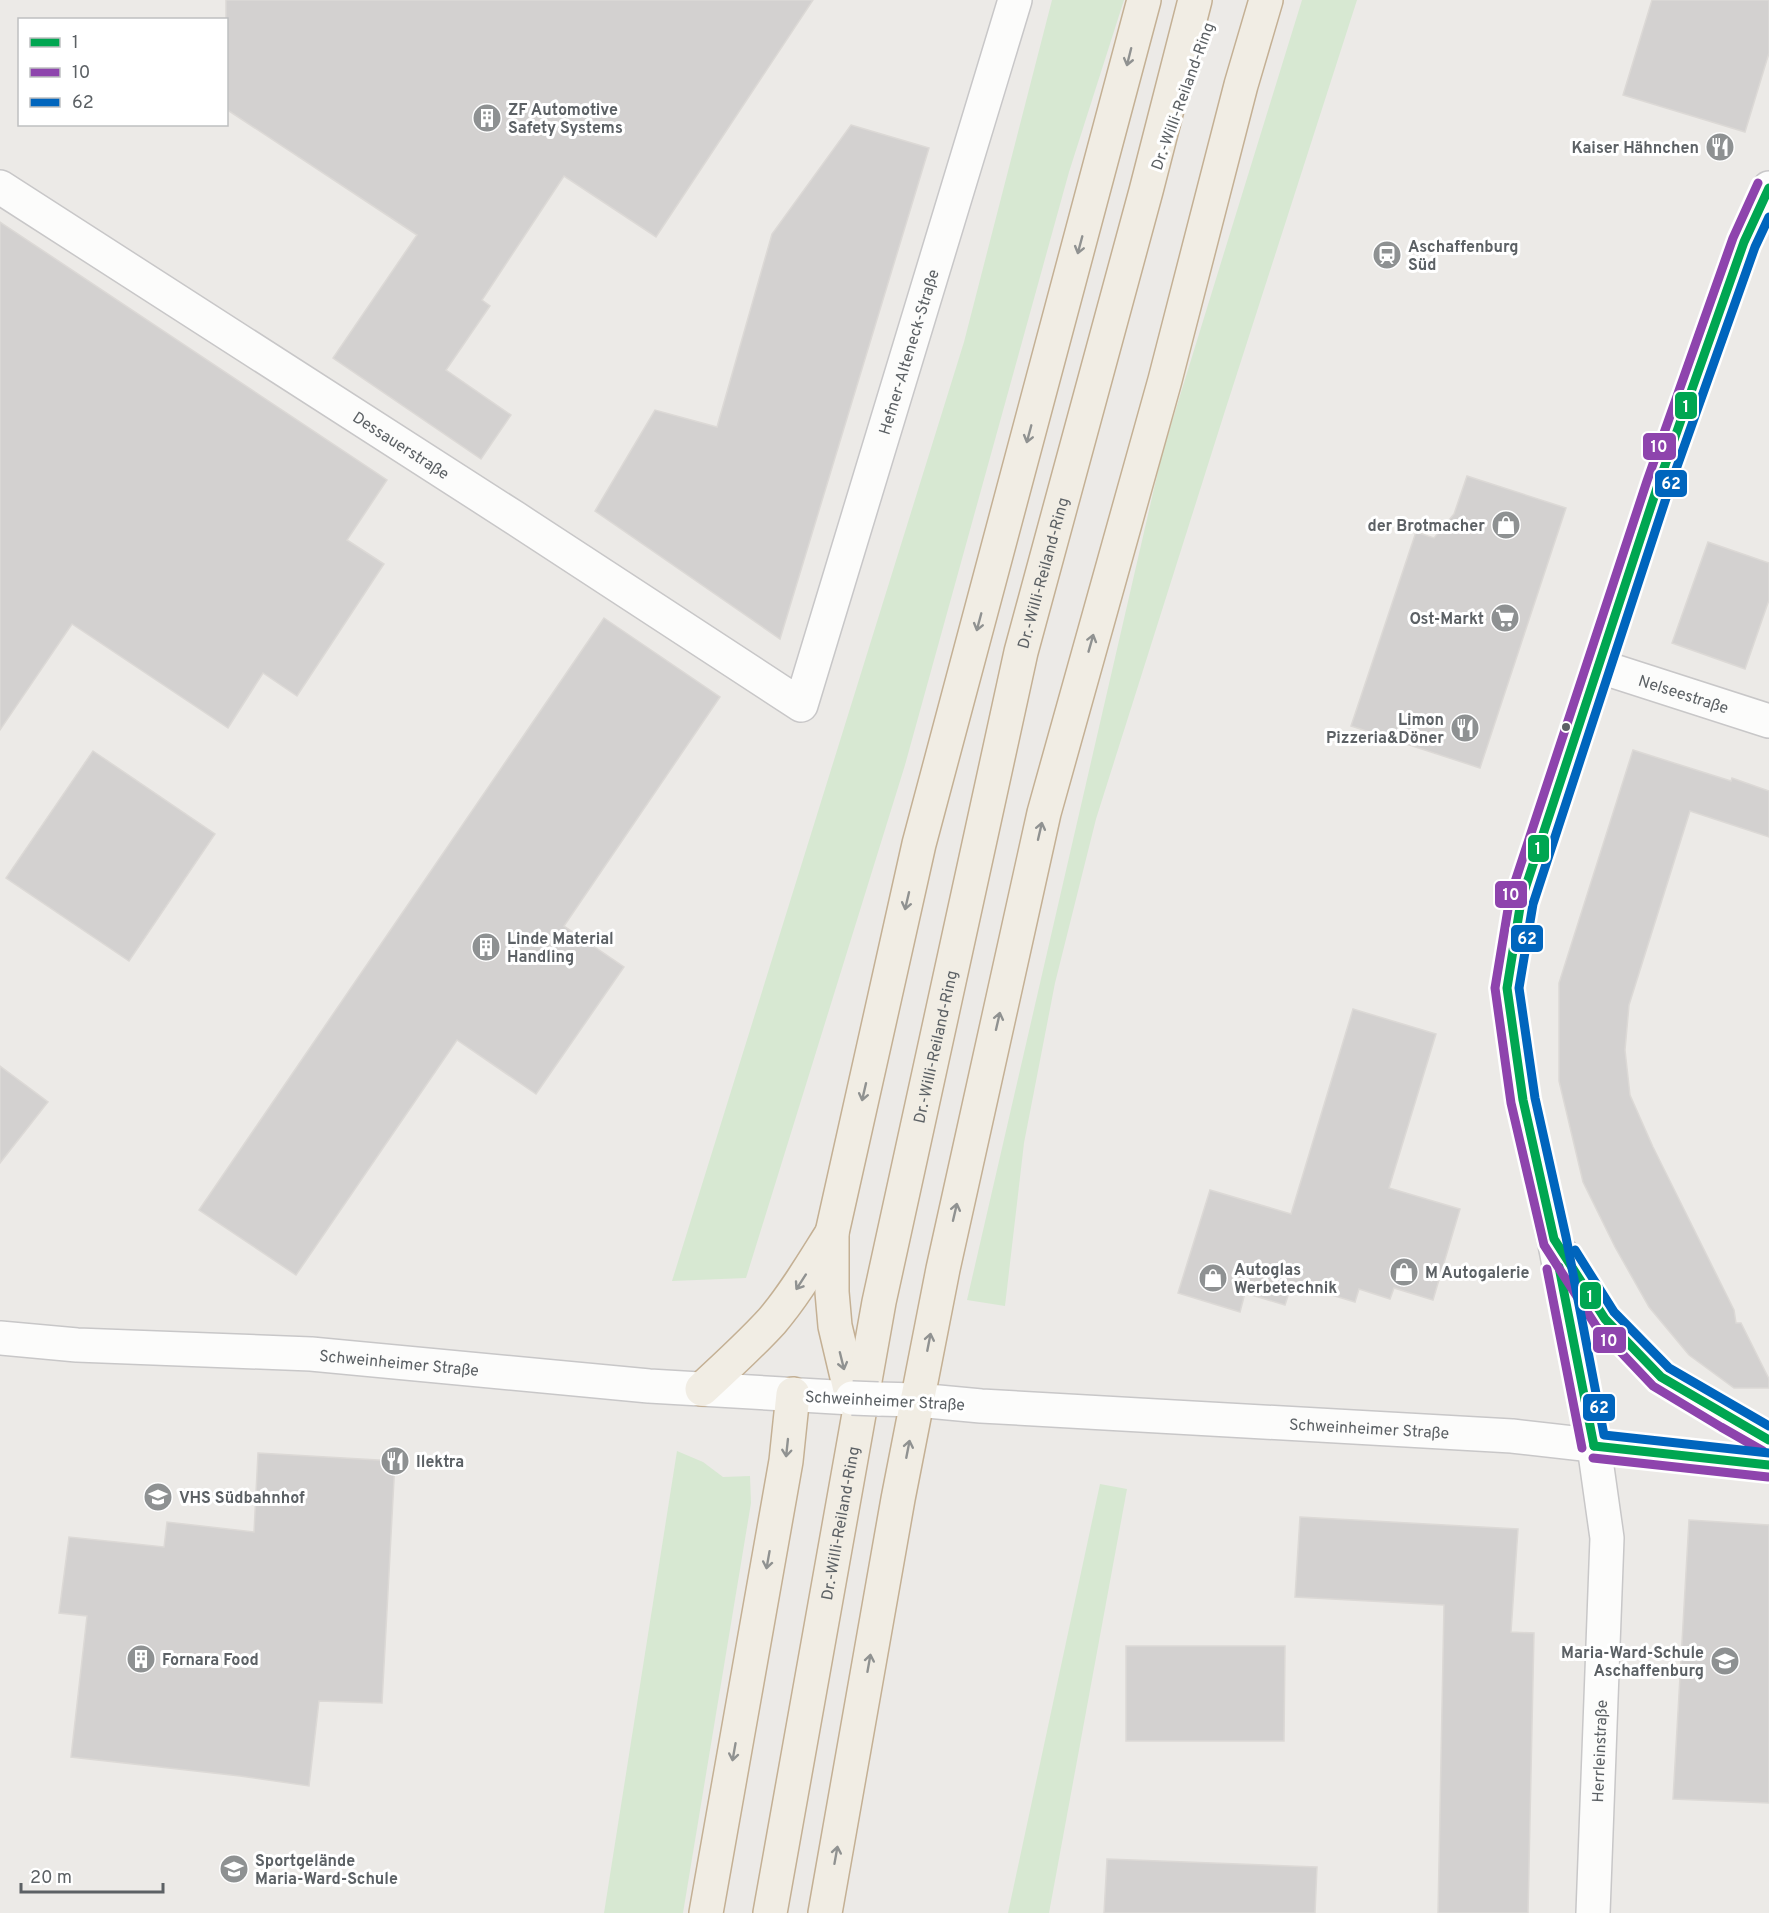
<svg xmlns="http://www.w3.org/2000/svg" width="1769" height="1913" viewBox="0 0 1769 1913" font-family="Overpass,sans-serif">
<style>
.green{fill:#d7e8d2}
.building{fill:#d3d1d0;stroke:#dcd9d6;stroke-width:1.5}
.lines{fill:none;stroke-linecap:round;stroke-linejoin:round}
.minor-casing{stroke:#c8c7c8;stroke-width:36}
.tertiary-casing{stroke:#c8c7c8;stroke-width:36}
.trunk-casing{stroke:#c4b094;stroke-width:36}
.minor{stroke:#fcfcfb;stroke-width:33}
.tertiary{stroke:#fcfcfb;stroke-width:33}
.trunk{stroke:#f1ede4;stroke-width:33}
.tertiary-bridge-casing{stroke:#c8c7c8;stroke-width:36;stroke-linecap:butt}
.tertiary-bridge{stroke:#fcfcfb;stroke-width:33}
.bus-1-casing{stroke:#fff;stroke-width:14}
.bus-2-casing{stroke:#fff;stroke-width:14}
.bus-3-casing{stroke:#fff;stroke-width:14}
.bus-1{stroke:#00a651;stroke-width:9}
.bus-2{stroke:#8e44ad;stroke-width:9}
.bus-3{stroke:#0065bd;stroke-width:9}
.oneway{stroke:#909291}
.bus-dot{fill:#5c6165;stroke:#fff;stroke-width:2}
.labels{text-anchor:middle;stroke-width:6;stroke-linejoin:round;paint-order:stroke}
.street-label{font-size:16px;fill:#5c6165;stroke:#fff}
.poi-label{font-size:16px;font-weight:bold;fill:#5c6165;stroke:#fff;text-anchor:start}
.line-badge{stroke:#fff;stroke-width:2}
.badge-label{font-size:16px;text-anchor:middle;font-weight:bold;fill:#fff}
</style>
<rect width="100%" height="100%" fill="#eceae7"/>
<g class="green">
<path d="M 1052,0 L 1124,0 L 1069,172 L 905,765 L 746,1278 L 672,1281 L 964,342 Z"/>
<path d="M 1302,0 L 1357,0 L 1224,414 L 1096,819 L 1055,983 L 1024,1143 L 1005,1306 L 967,1300 L 1162,454 Z"/>
<path d="M 677,1451 L 703,1462 L 723,1477 L 750,1476 L 751,1503 L 683,1913 L 604,1913 Z"/>
<path d="M 1100,1484 L 1127,1489 L 1049,1913 L 1008,1913 Z"/>
</g>
<g class="building">
<path d="M 226,0 L 813,0 L 656,237 L 564,176 L 482,300 L 490,306 L 446,370 L 511,415 L 481,459 L 333,358 L 417,235 L 226,109 Z"/>
<path d="M 1652,0 L 1769,0 L 1769,53 L 1745,132 L 1623,95 Z"/>
<path d="M 851,125 L 929,148 L 780,639 L 595,511 L 655,410 L 717,427 L 772,234 Z"/>
<path d="M 0,222 L 387,480 L 347,540 L 384,564 L 297,696 L 263,673 L 228,728 L 72,624 L 0,730 Z"/>
<path d="M 1467,476 L 1566,508 L 1480,768 L 1351,726 L 1416,532 L 1434,538 L 1454,514 Z"/>
<path d="M 1708,542 L 1769,563 L 1769,600 L 1745,669 L 1672,643 Z"/>
<path d="M 604,618 L 720,697 L 564,926 L 624,967 L 536,1094 L 457,1040 L 296,1275 L 199,1210 Z"/>
<path d="M 1633,750 L 1731,781 L 1732,778 L 1769,791 L 1769,837 L 1690,811 L 1629,1005 L 1625,1050 L 1630,1095 L 1653,1147 L 1734,1310 L 1736,1323 L 1741,1323 L 1769,1379 L 1769,1388 L 1734,1388 L 1689,1355 L 1649,1307 L 1615,1247 L 1583,1182 L 1559,1081 L 1559,983 Z"/>
<path d="M 93,751 L 215,834 L 129,961 L 6,878 Z"/>
<path d="M 1353,1009 L 1436,1034 L 1389,1188 L 1460,1209 L 1433,1300 L 1394,1288 L 1390,1299 L 1359,1289 L 1355,1302 L 1292,1283 L 1285,1305 L 1245,1293 L 1240,1312 L 1178,1293 L 1210,1190 L 1291,1214 Z"/>
<path d="M 0,1066 L 48,1102 L 0,1163 Z"/>
<path d="M 258,1453 L 395,1461 L 382,1703 L 319,1701 L 309,1786 L 240,1776 L 71,1757 L 87,1616 L 59,1613 L 69,1537 L 164,1547 L 167,1522 L 254,1532 Z"/>
<path d="M 1300,1517 L 1518,1529 L 1511,1632 L 1534,1633 L 1528,1913 L 1438,1913 L 1444,1605 L 1295,1597 Z"/>
<path d="M 1689,1520 L 1769,1525 L 1769,1803 L 1673,1799 Z"/>
<path d="M 1126,1646 L 1285,1646 L 1284,1741 L 1126,1741 Z"/>
<path d="M 1107,1859 L 1317,1867 L 1315,1913 L 1104,1913 Z"/>
</g>
<g class="lines">
<g class="minor-casing">
<g id="minor">
<path id="s1" d="M 0,187 L 515,518 L 801,705 L 1015,0"/>
<path id="s2" d="M 1598,666 L 1769,721"/>
<path id="s3" d="M 1593,1913 L 1607,1538 L 1594,1446"/>
</g>
</g>
<g class="tertiary-casing">
<g id="tertiary">
<path d="M 1564,1256 L 1605,1319 L 1661,1377 L 1727,1417 L 1769,1440"/>
<path id="s4" d="M 0,1338 L 77,1345 L 311,1354 L 649,1386 L 852,1398"/>
<path id="s5" d="M 878,1399 L 917,1400 L 981,1406 L 1512,1436 L 1769,1465"/>
<path d="M 1594,1446 L 1554,1239 L 1523,1100 L 1507,988 L 1521,901 L 1598,666 L 1658,485 L 1744,242 L 1769,188"/>
</g>
</g>
<g class="trunk-casing">
<g id="trunk">
<path d="M 702,1389 C 726,1367 750,1345 772,1321 C 795,1294 813,1263 832,1233"/>
<path d="M 852,1398 L 835,1326 L 832,1292 L 832,1233 L 919,844 L 1144,0"/>
<path d="M 706,1913 L 786,1461 L 793,1394"/>
<path id="s6" d="M 770,1913 L 879,1302 L 1021,652 L 1146,191 L 1195,0"/>
<path d="M 825,1913 L 898,1499 L 943,1269 L 1044,813 L 1165,380 L 1241,85 L 1266,0"/>
</g>
</g>
<use href="#minor" class="minor"/>
<use href="#tertiary" class="tertiary"/>
<use href="#trunk" class="trunk"/>
<g class="tertiary-bridge-casing">
<path id="tertiary-bridge" d="M 852,1398 L 878,1399"/>
</g>
<use href="#tertiary-bridge" class="tertiary-bridge"/>
<g class="bus-1-casing">
<g id="bus-1">
<path d="M 1769,188 L 1744,242 L 1658,485 L 1521,901 L 1507,988 L 1523,1100 L 1554,1239 L 1605,1319 L 1661,1377 L 1769,1440"/>
<path d="M 1559,1267 L 1594,1446"/>
<path d="M 1594,1446 L 1769,1465"/>
</g>
</g>
<g class="bus-2-casing">
<g id="bus-2">
<path d="M 1758,183 L 1733,238 L 1647,481 L 1510,897 L 1495,988 L 1511,1103 L 1544,1245 L 1596,1326 L 1653,1386 L 1721,1427 L 1763,1451"/>
<path d="M 1547,1269 L 1582,1448"/>
<path d="M 1593,1458 L 1768,1477"/>
</g>
</g>
<g class="bus-3-casing">
<g id="bus-3">
<path d="M 1769,217 L 1755,247 L 1669,489 L 1533,904 L 1519,988 L 1535,1098 L 1566,1237 L 1604,1435 L 1769,1453"/>
<path d="M 1575,1250 L 1614,1312 L 1669,1368 L 1769,1426"/>
</g>
</g>
<use href="#bus-1" class="bus-1"/>
<use href="#bus-2" class="bus-2"/>
<use href="#bus-3" class="bus-3"/>
</g>
<defs><path id="oneway-shaft" d="M-6 0H5M1.5-3L5.5 0L1.5 3" fill="none" stroke-width="1.6" stroke-linecap="round" stroke-linejoin="round" transform="scale(1.5)"/></defs>
<g class="oneway">
<use href="#oneway-shaft" transform="translate(1129 57) rotate(104)"/>
<use href="#oneway-shaft" transform="translate(1080 245) rotate(105)"/>
<use href="#oneway-shaft" transform="translate(1029 434) rotate(105)"/>
<use href="#oneway-shaft" transform="translate(979 622) rotate(105)"/>
<use href="#oneway-shaft" transform="translate(1091 643) rotate(-74)"/>
<use href="#oneway-shaft" transform="translate(1040 831) rotate(-77)"/>
<use href="#oneway-shaft" transform="translate(907 901) rotate(103)"/>
<use href="#oneway-shaft" transform="translate(998 1021) rotate(-77)"/>
<use href="#oneway-shaft" transform="translate(864 1092) rotate(103)"/>
<use href="#oneway-shaft" transform="translate(955 1212) rotate(-77)"/>
<use href="#oneway-shaft" transform="translate(801 1282) rotate(123)"/>
<use href="#oneway-shaft" transform="translate(929 1342) rotate(-79)"/>
<use href="#oneway-shaft" transform="translate(842 1361) rotate(76)"/>
<use href="#oneway-shaft" transform="translate(787 1448) rotate(96)"/>
<use href="#oneway-shaft" transform="translate(908 1449) rotate(-79)"/>
<use href="#oneway-shaft" transform="translate(768 1560) rotate(100)"/>
<use href="#oneway-shaft" transform="translate(869 1663) rotate(-80)"/>
<use href="#oneway-shaft" transform="translate(734 1752) rotate(100)"/>
<use href="#oneway-shaft" transform="translate(836 1855) rotate(-80)"/>
</g>
<defs>
<g id="building-disc" transform="scale(1.5)"><circle r="9.5" fill="#8e9192" stroke="#fff"/><path d="M-4-6H4V6H1V3H-1V6H-4ZM-2.5-4.3h1.7v1.8h-1.7ZM.8-4.3h1.7v1.8H.8ZM-2.5-1h1.7V.8h-1.7ZM.8-1h1.7V.8H.8Z" fill="#fff"/></g>
<g id="restaurant-disc" transform="scale(1.5)"><circle r="9.5" fill="#8e9192" stroke="#fff"/><path d="M-5-6h1v4h1v-4h1v4h1v-4h1v5L-1.5 .5V6h-2V.5L-5-1ZM5-6V6H3V1.5H1.5Q1.5-4 5-6Z" fill="#fff"/></g>
<g id="station-disc" transform="scale(1.5)"><circle r="9.5" fill="#8e9192" stroke="#fff"/><path d="M-3-6H3Q5-6 5-4V2Q5 4 3 4L4.5 6H3L1.5 4h-3L-3 6H-4.5L-3 4Q-5 4-5 2V-4Q-5-6-3-6ZM-3.5-4v3h7v-3ZM-3.5 1v1.5H-2V1ZM2 1v1.5H3.5V1Z" fill="#fff"/></g>
<g id="shop-disc" transform="scale(1.5)"><circle r="9.5" fill="#8e9192" stroke="#fff"/><path d="M-5-2.5h2.3a2.7 3.5 0 0 1 5.4 0H5L5.5 6h-11ZM-1.5-2.5h3a1.5 2.3 0 0 0-3 0Z" fill="#fff"/></g>
<g id="supermarket-disc" transform="scale(1.5)"><circle r="9.5" fill="#8e9192" stroke="#fff"/><path d="M-6-5.5h2.5l.6 2H6L4.5 2H-2.5L-4.4-4H-6ZM-1.5 3.2a1.3 1.3 0 1 0 .1 0ZM3 3.2a1.3 1.3 0 1 0 .1 0Z" fill="#fff"/></g>
<g id="school-disc" transform="scale(1.5)"><circle r="9.5" fill="#8e9192" stroke="#fff"/><path d="M0-5L7-2L0 1L-7-2ZM-4 1L0 2.5L4 1V4Q0 6-4 4Z" fill="#fff"/></g>
</defs>
<g fill-rule="evenodd">
<use href="#building-disc" x="487" y="118"/>
<use href="#restaurant-disc" x="1720" y="147"/>
<use href="#station-disc" x="1387" y="255"/>
<use href="#shop-disc" x="1506" y="525"/>
<use href="#supermarket-disc" x="1505" y="618"/>
<use href="#restaurant-disc" x="1465" y="728"/>
<use href="#building-disc" x="486" y="947"/>
<use href="#shop-disc" x="1404" y="1272"/>
<use href="#shop-disc" x="1213" y="1278"/>
<use href="#restaurant-disc" x="395" y="1461"/>
<use href="#school-disc" x="158" y="1497"/>
<use href="#building-disc" x="141" y="1659"/>
<use href="#school-disc" x="1725" y="1661"/>
<use href="#school-disc" x="234" y="1869"/>
</g>
<circle class="bus-dot" cx="1566" cy="727" r="5"/>
<g class="labels">
<g class="street-label">
<text transform="translate(1182 96) rotate(-70)" y="6">Dr.-Willi-Reiland-Ring</text>
<text dy="6" stroke="none"><textPath href="#s1" startOffset="1323">Hefner-Alteneck-Straße</textPath></text>
<text dy="6" stroke="none"><textPath href="#s1" startOffset="477">Dessauerstraße</textPath></text>
<text dy="6" stroke="none"><textPath href="#s6" startOffset="1368">Dr.-Willi-Reiland-Ring</textPath></text>
<text dy="6" stroke="none"><textPath href="#s2" startOffset="90">Nelseestraße</textPath></text>
<text dy="6" stroke="none"><textPath href="#s6" startOffset="882">Dr.-Willi-Reiland-Ring</textPath></text>
<text dy="6" stroke="none"><textPath href="#s4" startOffset="400">Schweinheimer Straße</textPath></text>
<text transform="translate(885 1400) rotate(3)" y="6">Schweinheimer Straße</text>
<text dy="6" stroke="none"><textPath href="#s5" startOffset="492">Schweinheimer Straße</textPath></text>
<text dy="6" stroke="none"><textPath href="#s6" startOffset="396">Dr.-Willi-Reiland-Ring</textPath></text>
<text dy="6" stroke="none"><textPath href="#s3" startOffset="162">Herrleinstraße</textPath></text>
</g>
<g class="poi-label">
<text x="508" y="115">ZF Automotive<tspan x="508" dy="18">Safety Systems</tspan></text>
<text x="1699" y="153" text-anchor="end">Kaiser Hähnchen</text>
<text x="1408" y="252">Aschaffenburg<tspan x="1408" dy="18">Süd</tspan></text>
<text x="1485" y="531" text-anchor="end">der Brotmacher</text>
<text x="1484" y="624" text-anchor="end">Ost-Markt</text>
<text x="1444" y="725" text-anchor="end">Limon<tspan x="1444" dy="18">Pizzeria&amp;Döner</tspan></text>
<text x="507" y="944">Linde Material<tspan x="507" dy="18">Handling</tspan></text>
<text x="1234" y="1275">Autoglas<tspan x="1234" dy="18">Werbetechnik</tspan></text>
<text x="1425" y="1278">M Autogalerie</text>
<text x="416" y="1467">Ilektra</text>
<text x="179" y="1503">VHS Südbahnhof</text>
<text x="1704" y="1658" text-anchor="end">Maria-Ward-Schule<tspan x="1704" dy="18">Aschaffenburg</tspan></text>
<text x="162" y="1665">Fornara Food</text>
<text x="255" y="1866">Sportgelände<tspan x="255" dy="18">Maria-Ward-Schule</tspan></text>
</g>
</g>
<g class="line-badge">
<rect x="1674" y="391" width="24" height="29" rx="6" fill="#00a651"/>
<rect x="1642" y="432" width="35" height="29" rx="6" fill="#8e44ad"/>
<rect x="1654" y="469" width="34" height="29" rx="6" fill="#0065bd"/>
<rect x="1527" y="834" width="23" height="29" rx="6" fill="#00a651"/>
<rect x="1494" y="880" width="34" height="29" rx="6" fill="#8e44ad"/>
<rect x="1510" y="924" width="34" height="29" rx="6" fill="#0065bd"/>
<rect x="1579" y="1281" width="23" height="29" rx="6" fill="#00a651"/>
<rect x="1592" y="1326" width="35" height="28" rx="6" fill="#8e44ad"/>
<rect x="1582" y="1393" width="34" height="29" rx="6" fill="#0065bd"/>
</g>
<g class="badge-label">
<text x="1686" y="412">1</text>
<text x="1659" y="452">10</text>
<text x="1671" y="489">62</text>
<text x="1538" y="854">1</text>
<text x="1511" y="900">10</text>
<text x="1527" y="944">62</text>
<text x="1590" y="1302">1</text>
<text x="1609" y="1346">10</text>
<text x="1599" y="1413">62</text>
</g>
<rect x="18" y="18" width="210" height="108" fill="#ffffff" stroke="#bec0c1" stroke-width="1.5"/>
<rect x="30" y="38" width="30" height="9" fill="#00a651" stroke="#bec0c1" stroke-width="1.5"/>
<text x="72" y="48" font-size="18" fill="#5c6165">1</text>
<rect x="30" y="68" width="30" height="9" fill="#8e44ad" stroke="#bec0c1" stroke-width="1.5"/>
<text x="72" y="78" font-size="18" fill="#5c6165">10</text>
<rect x="30" y="98" width="30" height="9" fill="#0065bd" stroke="#bec0c1" stroke-width="1.5"/>
<text x="72" y="108" font-size="18" fill="#5c6165">62</text>
<path d="M21 1883v9h142v-9" fill="none" stroke="#5c6165" stroke-width="3"/>
<text x="30" y="1883" font-size="18" fill="#5c6165" stroke="#ffffff" stroke-width="4.5" paint-order="stroke">20 m</text>
</svg>
